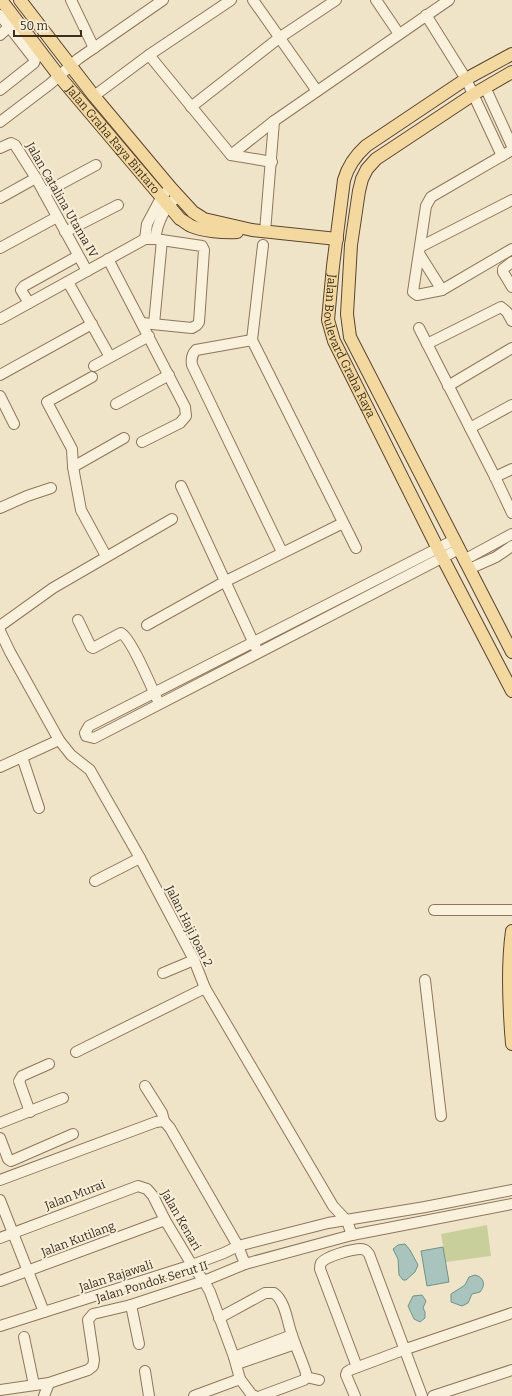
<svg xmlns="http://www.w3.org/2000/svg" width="512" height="1396" viewBox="0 0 512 1396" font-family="Bitter,serif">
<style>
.green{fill:#c9cf9b}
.water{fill:#a9c4bc;stroke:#6f938a}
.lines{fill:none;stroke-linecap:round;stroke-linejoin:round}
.minor-casing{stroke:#8d765c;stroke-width:12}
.major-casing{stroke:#5b4430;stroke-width:14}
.minor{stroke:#faf1dc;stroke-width:10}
.major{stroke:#f3d9a0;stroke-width:12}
.labels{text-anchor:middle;stroke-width:4;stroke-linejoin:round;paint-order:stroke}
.street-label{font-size:12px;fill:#3d2e20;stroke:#f7eed8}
</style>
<rect width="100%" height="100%" fill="#f0e4c8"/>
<path class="green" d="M 487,1225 L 491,1256 L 446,1262 L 441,1234 Z"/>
<g class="water">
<path d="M 405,1244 L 410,1250 L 418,1265 L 415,1272 L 406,1280 L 403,1280 L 399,1275 L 398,1259 L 393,1249 L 398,1245 Z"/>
<path d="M 443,1247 L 449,1282 L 427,1286 L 421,1251 Z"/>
<path d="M 475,1275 C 484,1277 486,1285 480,1292 L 472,1294 L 468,1303 L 462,1306 L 451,1302 L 451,1294 L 465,1285 L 469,1277 Z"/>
<path d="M 422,1295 L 426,1301 L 423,1308 L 425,1312 L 425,1318 L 420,1322 L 414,1319 L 408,1306 L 413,1296 Z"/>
</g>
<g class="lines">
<g class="minor-casing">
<g id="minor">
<path d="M 71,0 L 94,48"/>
<path d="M 253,0 L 317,91"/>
<path d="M 376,0 L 399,34"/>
<path d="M 0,15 L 35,60 L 34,63 L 0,90"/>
<path d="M 426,15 L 466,79 L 502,156"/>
<path d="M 0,35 L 9,27"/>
<path d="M 149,55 L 231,155 L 272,162"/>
<path d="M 485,87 L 512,146"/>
<path d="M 94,96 L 149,55 L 231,0"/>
<path d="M 191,107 L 279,38 L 336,0"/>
<path d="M 0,122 L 50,84 L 78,59 L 163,0"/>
<path d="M 0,148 L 11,143 L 15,145 L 36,178 L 87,271"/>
<path d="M 512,150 L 431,197 L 426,206 L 413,292 L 417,295 L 442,290 L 512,249"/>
<path d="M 231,155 L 274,121 L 449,0"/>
<path d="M 44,193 L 96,165"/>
<path d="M 0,198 L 36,178"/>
<path d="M 65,232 L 118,205"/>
<path d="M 265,232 L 274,121"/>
<path d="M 145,239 L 147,224 L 162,196 L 165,193"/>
<path d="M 155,239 C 158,221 164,208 178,196"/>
<path d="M 263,245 L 252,340 L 356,548"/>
<path d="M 420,247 L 512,200"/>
<path d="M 0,248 L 57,217"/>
<path d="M 420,255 L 442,290"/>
<path d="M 108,259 L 185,407 L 186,416 L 180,423 L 142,442"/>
<path d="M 512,262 L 503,269 L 503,272 L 512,287"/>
<path d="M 68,282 L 110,357"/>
<path d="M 29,303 L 21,290 L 24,286 L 78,256"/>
<path d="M 0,319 L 145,239 L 155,239 L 202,246 L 204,250 L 199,322 L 197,325 L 192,328 L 142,323"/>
<path d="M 154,324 L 162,240"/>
<path d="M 419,328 L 495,477 L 512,513"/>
<path d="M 252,340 L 196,350 C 192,354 191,359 192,365 L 282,552"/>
<path d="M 427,344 L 501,307 L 507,312 L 512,321"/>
<path d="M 94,366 L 149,336"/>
<path d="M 0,375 L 92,324"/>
<path d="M 92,377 L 47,402 L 72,449 L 73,467 L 81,510 L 106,556"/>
<path d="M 448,386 L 512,348"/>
<path d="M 0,396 L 14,424"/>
<path d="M 116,404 L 169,375"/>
<path d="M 470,428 L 512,405"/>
<path d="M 73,467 L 124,438"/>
<path d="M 495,477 L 512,469"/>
<path d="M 181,486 L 256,648"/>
<path d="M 0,508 L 27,496 L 51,488"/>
<path d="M 454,540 L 89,726 L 85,733 L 86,736 L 94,738 L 96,737 L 459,549"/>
<path d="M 464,560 L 512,534"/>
<path d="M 469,569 L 496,557 L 512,546"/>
<path d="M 78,620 L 91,647 L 93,648 L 121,633 C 131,638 151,686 157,699"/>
<path d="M 147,625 L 224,582 L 343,523"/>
<path d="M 0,626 L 53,588 L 172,519"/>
<path d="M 0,631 L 10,652 L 59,740 L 71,755 L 90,770 L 140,858 L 194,960 L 205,988 L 333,1206 L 347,1221 L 352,1235"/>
<path d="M 22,757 L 39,808"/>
<path d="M 0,767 L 59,740"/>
<path d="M 95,881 L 140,858"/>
<path d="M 434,910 L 512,910"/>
<path d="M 163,973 L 194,960"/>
<path d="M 425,980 L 441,1116"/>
<path d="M 76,1052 L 205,988"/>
<path d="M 145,1086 L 162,1113 L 164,1121 L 170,1128 L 238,1246 L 245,1264"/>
<path d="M 30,1112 L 19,1081 L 22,1076 L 49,1064"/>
<path d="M 0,1123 L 63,1098"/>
<path d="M 0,1138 L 8,1159 L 11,1161 L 73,1134"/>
<path d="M 0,1180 L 156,1122 L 164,1121"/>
<path d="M 0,1200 L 44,1312"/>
<path d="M 0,1238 L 138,1186 L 147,1189 L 153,1196 L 165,1220 L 192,1265 L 204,1281 L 210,1292 L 234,1357 L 240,1379 L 252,1395 L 255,1396"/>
<path d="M 0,1281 L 165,1220"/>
<path d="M 131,1305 L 139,1344"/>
<path d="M 219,1318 L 265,1293 L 274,1293 C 286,1302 287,1322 292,1335 C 296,1348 302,1360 306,1373 L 306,1377"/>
<path d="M 0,1326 L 192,1265 L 224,1253 L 238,1246 L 328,1223 L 425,1207 L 512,1190"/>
<path d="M 24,1337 L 34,1385"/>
<path d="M 234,1357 L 292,1335"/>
<path d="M 237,1364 L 295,1344"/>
<path d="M 357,1367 L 320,1269 C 320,1267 320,1265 321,1263 C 326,1256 353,1249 361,1249 C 365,1249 367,1251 369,1254 L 422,1396"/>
<path d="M 145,1371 L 149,1396"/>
<path d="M 306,1377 L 319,1380"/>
<path d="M 0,1390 L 49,1383 L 88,1370 L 93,1366 L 94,1360 L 88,1320 L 93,1314 L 131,1305 L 204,1281 L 245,1264 L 352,1235 L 512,1204"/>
<path d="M 44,1396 L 49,1383"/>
<path d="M 194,1396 L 240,1379"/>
<path d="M 261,1396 L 304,1380 L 306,1377"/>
<path d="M 355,1396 L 346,1375 L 347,1372 L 350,1370 L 406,1349 L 512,1313"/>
<path d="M 433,1396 L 512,1370"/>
</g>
</g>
<g class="major-casing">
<g id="major">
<path id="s1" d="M 1,0 L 59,76 L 180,219 C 184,221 187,224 191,226 C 202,231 225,233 237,232"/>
<path d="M 20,0 L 94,96 L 171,188 L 193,212 L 204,219 L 252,230 L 337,239"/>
<path id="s2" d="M 512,54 L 466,79 L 366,146 C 355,156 348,166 344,180 L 333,266 L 328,320 L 334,341 L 438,549 L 512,691"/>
<path d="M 512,72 L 474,94 L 376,159 L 367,169 L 362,179 L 359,191 L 351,245 L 347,314 L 350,337 L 512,652"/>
<path d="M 512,931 C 507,966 509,1008 512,1044"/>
</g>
</g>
<use href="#minor" class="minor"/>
<use href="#major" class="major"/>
</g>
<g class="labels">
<g class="street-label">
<text dy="4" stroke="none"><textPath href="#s1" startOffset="179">Jalan Graha Raya Bintaro</textPath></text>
<text transform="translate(62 200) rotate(60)" y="4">Jalan Catalina Utama IV</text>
<text dy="4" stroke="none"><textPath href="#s2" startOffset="385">Jalan Boulevard Graha Raya</textPath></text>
<text transform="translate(189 926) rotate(63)" y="4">Jalan Haji Joan 2</text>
<text transform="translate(75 1195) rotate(-21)" y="4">Jalan Murai</text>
<text transform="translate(181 1220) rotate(60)" y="4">Jalan Kenari</text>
<text transform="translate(78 1239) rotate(-21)" y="4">Jalan Kutilang</text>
<text transform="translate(116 1276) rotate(-18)" y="4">Jalan Rajawali</text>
<text transform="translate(152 1282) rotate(-17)" y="4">Jalan Pondok Serut II</text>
</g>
</g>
<path d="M14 30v6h67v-6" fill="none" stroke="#3d2e20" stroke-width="2"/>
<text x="20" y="30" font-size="12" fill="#3d2e20" stroke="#f7eed8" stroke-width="3" paint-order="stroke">50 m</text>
</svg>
